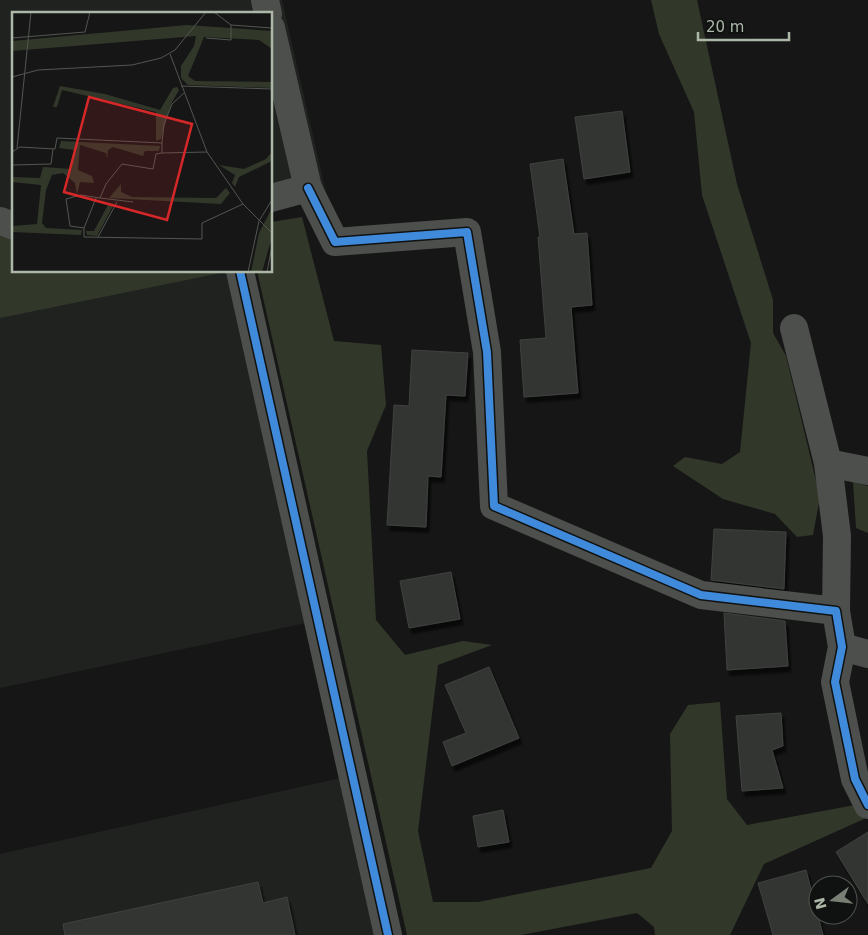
<svg xmlns="http://www.w3.org/2000/svg" width="868" height="935" viewBox="0 0 868 935" font-family="'DejaVu Sans',sans-serif">
<style>
.built{fill:#202220}
.water{fill:#31382a}
.building{fill:#333533;stroke:#3f423f;filter:url(#shadow)}
.lines{fill:none;stroke-linecap:round;stroke-linejoin:round}
.minor{stroke:#4c4f4b;stroke-width:28}
.cycleway-casing{stroke:#101211;stroke-width:11}
.cycleway{stroke:#408adc;stroke-width:8}
.inset-road{fill:none;stroke:#525650;stroke-width:1}
.view{fill:#d62828;fill-opacity:0.15;stroke:#d62828;stroke-width:2.5}
.inset-edge{fill:none;stroke:#acb7a8;stroke-width:2.5}
</style>
<defs>
<filter id="shadow"><feDropShadow dx="3" dy="5.5" stdDeviation="1" flood-color="#0009"/></filter>
</defs>
<rect width="100%" height="100%" fill="#161616"/>
<g class="built">
<path d="M 0,0 L 282,0 L 327,197 L 271,211 L 271,14 L 14,14 L 14,271 L 251,271 L 329,618 L 0,688 Z"/>
<path d="M 363,773 L 400,935 L 0,935 L 0,854 Z"/>
</g>
<g class="water">
<path d="M 651,0 L 697,0 L 737,184 L 773,300 L 773,333 L 786,356 L 820,497 L 813,535 L 797,537 L 775,514 L 723,499 L 673,466 L 685,457 L 722,464 L 740,452 L 751,343 L 702,195 L 694,112 L 659,34 Z"/>
<path d="M 302,217 L 334,341 L 381,345 L 386,405 L 367,451 L 376,620 L 405,655 L 463,641 L 492,645 L 438,665 L 418,831 L 433,902 L 478,902 L 651,868 L 672,831 L 670,734 L 688,705 L 720,702 L 727,799 L 747,825 L 855,805 L 864,819 L 764,864 L 730,935 L 655,935 L 654,927 L 637,913 L 521,935 L 407,935 L 257,271 L 271,271 L 271,222 Z"/>
<path d="M 0,236 L 14,241 L 14,271 L 221,271 L 221,273 L 0,318 Z"/>
<path d="M 853,482 L 868,486 L 868,533 L 856,528 Z"/>
</g>
<g class="building">
<path d="M 622,111 L 630,172 L 584,179 L 575,117 Z"/>
<path d="M 563,159 L 574,234 L 587,233 L 592,305 L 571,307 L 578,393 L 524,397 L 520,340 L 546,338 L 538,237 L 540,237 L 530,164 Z"/>
<path d="M 412,350 L 468,353 L 465,396 L 446,395 L 441,477 L 428,476 L 426,527 L 387,525 L 394,405 L 409,406 Z"/>
<path d="M 714,529 L 786,532 L 784,589 L 711,580 Z"/>
<path d="M 451,572 L 460,619 L 409,628 L 400,581 Z"/>
<path d="M 724,613 L 785,621 L 788,666 L 727,670 Z"/>
<path d="M 489,667 L 519,738 L 452,766 L 443,742 L 466,733 L 445,685 Z"/>
<path d="M 781,713 L 783,746 L 772,750 L 783,788 L 742,791 L 736,716 Z"/>
<path d="M 503,810 L 509,842 L 478,847 L 473,816 Z"/>
<path d="M 868,832 L 868,904 L 836,852 Z"/>
<path d="M 806,870 L 823,935 L 773,935 L 758,883 Z"/>
<path d="M 258,882 L 263,903 L 287,897 L 295,935 L 65,935 L 63,924 Z"/>
</g>
<g class="lines">
<g class="minor">
<path d="M 265,0 L 268,14"/>
<path d="M 271,28 L 308,188 L 271,198"/>
<path d="M 308,188 L 335,242 L 467,232 L 487,352 L 494,506 L 701,595 L 836,611 L 842,647 L 835,682 L 855,779 L 868,805"/>
<path d="M 0,221 L 14,226"/>
<path d="M 240,271 L 388,935"/>
<path d="M 794,328 L 828,463 L 837,536 L 836,611"/>
<path d="M 828,463 L 868,471"/>
<path d="M 842,647 L 868,654"/>
</g>
<g class="cycleway-casing">
<g id="cycleway">
<path d="M 308,188 L 335,242 L 467,232 L 487,352 L 494,506 L 701,595 L 836,611 L 842,647 L 835,682 L 855,779 L 868,805"/>
<path d="M 240,271 L 388,935"/>
</g>
</g>
<use href="#cycleway" class="cycleway"/>
</g>
<g transform="translate(12 12)">
<rect width="260" height="260" fill="#161616"/>
<path d="M 175,13 L 260,19 L 260,37 L 247,28 L 192,25 L 176,64 L 183,69 L 260,70 L 260,76 L 176,73 L 169,66 L 169,54 L 182,34 L 184,24 L 0,39 L 0,29 ZM 48,74 L 93,82 L 148,98 L 161,76 L 165,75 L 167,78 L 159,92 L 149,127 L 144,129 L 144,100 L 50,78 L 45,95 L 41,95 ZM 49,129 L 148,134 L 147,139 L 133,139 L 131,144 L 101,135 L 96,138 L 95,147 L 94,141 L 68,133 L 66,158 L 80,164 L 82,171 L 68,170 L 65,183 L 63,171 L 51,161 L 40,163 L 34,178 L 30,211 L 34,216 L 70,218 L 69,223 L 0,220 L 0,214 L 25,212 L 29,173 L 0,170 L 0,165 L 28,166 L 31,155 L 59,157 L 62,138 L 47,136 ZM 260,140 L 260,149 L 227,165 L 223,175 L 220,171 L 223,163 L 207,153 L 232,157 L 254,147 ZM 109,172 L 109,180 L 120,185 L 204,186 L 214,176 L 218,181 L 209,192 L 97,186 ZM 97,191 L 102,192 L 85,224 L 75,223 L 74,219 L 82,219 ZM 260,196 L 260,225 L 250,260 L 239,260 L 247,221 Z" fill="#31382a"/>
<path class="inset-road" d="M 202,0 L 219,13 L 260,16M 0,26 L 73,20 L 78,0M 194,26 L 219,28 L 219,13M 158,42 L 195,140 L 231,192 L 260,221M 0,65 L 26,58 L 120,53 L 149,46 L 163,38 L 194,0M 169,74 L 260,77M 150,131 L 152,112 L 160,92 L 172,81M 5,136 L 19,0M 0,140 L 8,135 L 43,137 L 45,126 L 150,131 L 150,141 L 195,140M 150,141 L 144,142 L 141,157 L 110,152 L 94,172 L 88,186 L 69,183 L 54,187 L 58,214 L 72,216 L 72,225 L 190,227 L 190,211 L 231,192M 0,153 L 39,152 L 41,137M 88,186 L 121,190M 72,216 L 84,186M 86,225 L 105,190M 236,260 L 247,209 L 260,188M 255,260 L 260,234"/>
<path class="view" d="M 77,85 L 180,112 L 155,208 L 52,180 Z"/>
<rect width="260" height="260" class="inset-edge"/>
</g>
<g transform="translate(833 900) rotate(255)"><circle r="24" fill="#101211" stroke="#4e544d"/>
<path d="M0-4L9 19L0 12L-9 19Z" fill="#787f75"/>
<text y="-8" font-size="14" font-weight="bold" text-anchor="middle" fill="#acb7a8">N</text>
</g>
<path d="M698 32v8h91v-8" fill="none" stroke="#acb7a8" stroke-width="2.5"/>
<text x="706" y="32" font-size="15" fill="#acb7a8" stroke="#101211" stroke-width="4" paint-order="stroke">20 m</text>
</svg>
